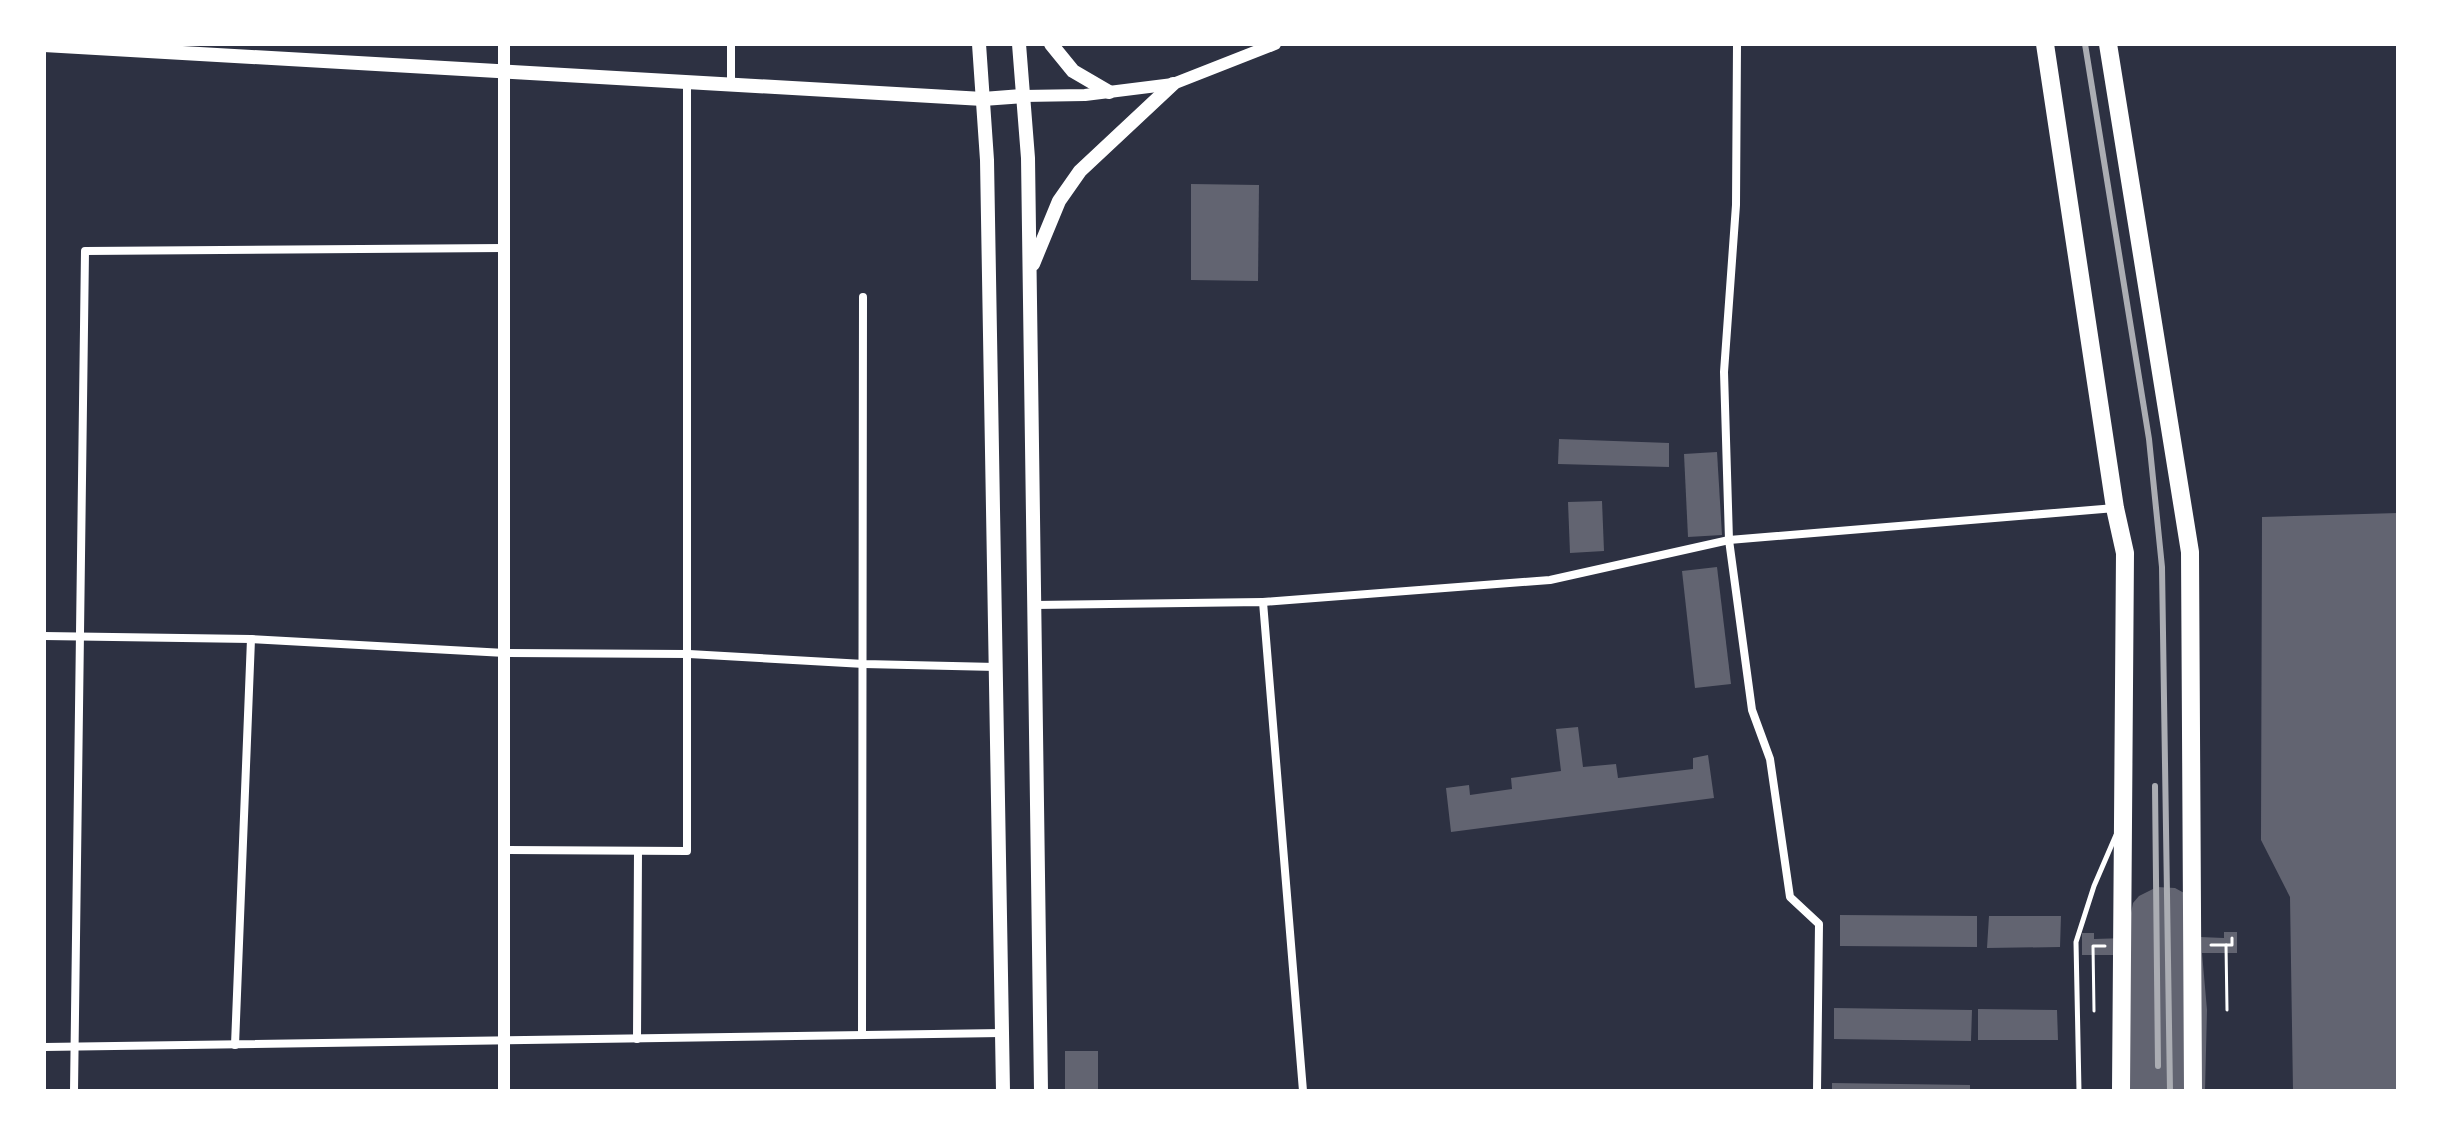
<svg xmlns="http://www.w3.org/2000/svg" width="2442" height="1135" viewBox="0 0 2442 1135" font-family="Overpass,sans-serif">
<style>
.building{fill:#626471}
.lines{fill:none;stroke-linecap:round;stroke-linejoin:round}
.path{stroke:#fff;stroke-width:3}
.service{stroke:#fff;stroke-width:5}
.minor{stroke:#fff;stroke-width:8}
.tertiary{stroke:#fff;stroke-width:12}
.secondary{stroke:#fff;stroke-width:14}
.trunk{stroke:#fff;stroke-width:18}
.rail{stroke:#abadb3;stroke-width:6}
</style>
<rect width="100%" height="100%" fill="#2d3142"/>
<g class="building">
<path d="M 1191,184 L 1259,185 L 1258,281 L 1191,280 Z"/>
<path d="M 1559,439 L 1669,443 L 1669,467 L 1558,464 Z"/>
<path d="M 1717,452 L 1722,535 L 1688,537 L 1684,454 Z"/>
<path d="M 1602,501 L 1604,551 L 1570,553 L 1568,502 Z"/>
<path d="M 2398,513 L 2398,1091 L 2293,1091 L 2290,897 L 2261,840 L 2262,517 Z"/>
<path d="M 1717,567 L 1731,684 L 1695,688 L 1682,571 Z"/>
<path d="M 1578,727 L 1583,767 L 1616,764 L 1618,778 L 1693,769 L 1693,758 L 1708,755 L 1714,798 L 1451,832 L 1446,788 L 1469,785 L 1470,795 L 1512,789 L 1511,778 L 1561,771 L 1556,729 Z"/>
<path d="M 2157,887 L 2175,888 L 2186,894 L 2200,937 L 2224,938 L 2224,932 L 2237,932 L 2237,953 L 2202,953 L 2207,1010 L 2205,1091 L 2123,1091 L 2124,955 L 2082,955 L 2082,933 L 2094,933 L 2094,939 L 2126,938 L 2133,903 L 2139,896 Z"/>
<path d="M 1840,915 L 1977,916 L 1977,947 L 1840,946 Z"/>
<path d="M 1989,916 L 2061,916 L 2060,947 L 1987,948 Z"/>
<path d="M 1834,1008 L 1972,1010 L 1971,1041 L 1834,1039 Z"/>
<path d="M 1978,1009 L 2057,1010 L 2058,1040 L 1978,1040 Z"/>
<rect x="1065" y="1051" width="33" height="40"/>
<path d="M 1832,1083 L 1970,1085 L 1970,1091 L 1832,1091 Z"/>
</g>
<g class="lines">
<g class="path">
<path d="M 2211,945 L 2226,945 L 2227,1010"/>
<path d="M 2226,945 L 2232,945 L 2232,938"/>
<path d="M 2094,1011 L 2093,946 L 2105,946"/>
</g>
<path class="service" d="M 2079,1091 L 2076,942 L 2094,886 L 2116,835"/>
<g class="minor">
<path d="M 731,44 L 731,85"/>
<path d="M 1737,44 L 1736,205 L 1724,372 L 1729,540 L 1752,710 L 1770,759 L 1790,897 L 1819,924 L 1817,1091"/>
<path d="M 1263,602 L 1550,580 L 1729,540 L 2115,508"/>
<path d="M 1034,605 L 1263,602 L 1303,1091"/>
<path d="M 44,636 L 251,639 L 505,653 L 689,654 L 864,664 L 996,667"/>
<path d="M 505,850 L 687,851 L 687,82"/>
<path d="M 862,1035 L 863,297"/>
<path d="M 637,1039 L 638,851"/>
<path d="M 235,1045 L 251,639"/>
<path d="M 44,1047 L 1002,1033"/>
<path d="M 74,1091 L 85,251 L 504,248"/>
</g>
<g class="tertiary">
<path d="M 504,44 L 504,1091"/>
<path d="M 1023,96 L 1085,95 L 1173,84 L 1275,44"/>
</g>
<g class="secondary">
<path d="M 979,44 L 987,160 L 1003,1091"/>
<path d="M 1019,44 L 1028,158 L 1041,1091"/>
<path d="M 1051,44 L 1073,71 L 1109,92"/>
<path d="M 44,45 L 983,99 L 1023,96"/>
<path d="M 1033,264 L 1059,201 L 1080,171 L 1173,84"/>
</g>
<g class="trunk">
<path d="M 2045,44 L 2115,508 L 2125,553 L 2121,1091"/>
<path d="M 2108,44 L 2190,552 L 2193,1091"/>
</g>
<g class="rail">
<path d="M 2085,44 L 2149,439 L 2162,567 L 2170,1091"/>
<path d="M 2155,786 L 2158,1066"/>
</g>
</g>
<rect width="2442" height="1135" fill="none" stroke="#ffffff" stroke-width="92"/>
</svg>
